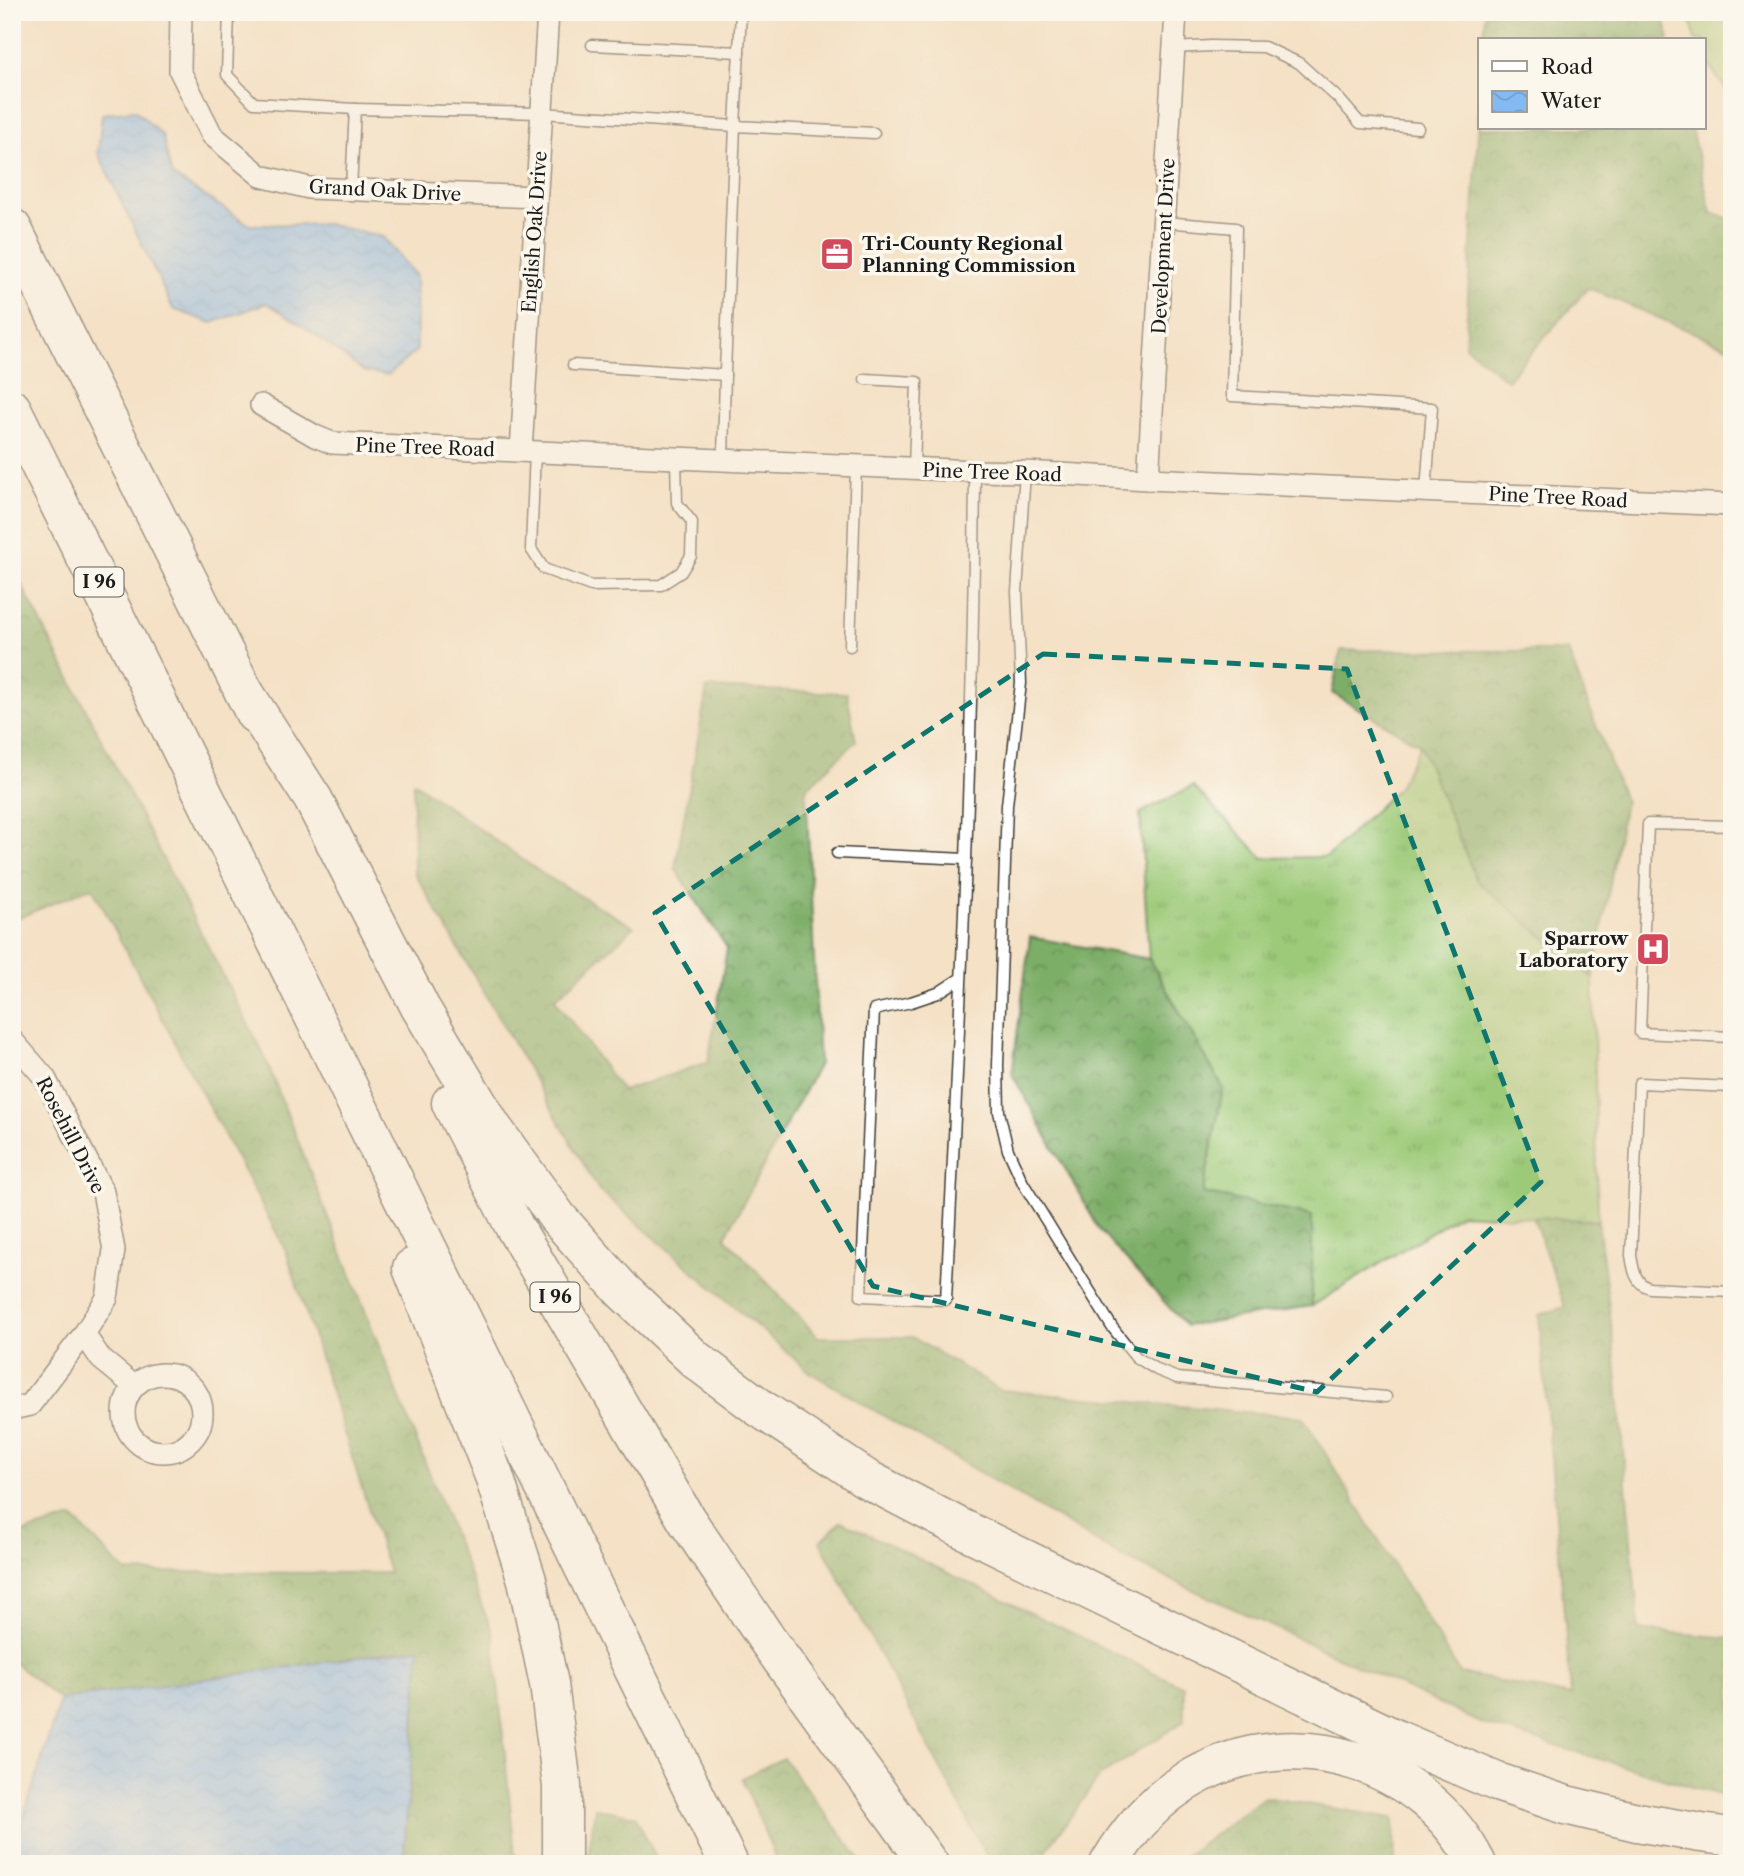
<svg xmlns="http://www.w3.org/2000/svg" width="1744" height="1876" viewBox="0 0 1744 1876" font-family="'Libre Caslon Text',serif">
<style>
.grass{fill:url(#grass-tufts);stroke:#5c734a;stroke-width:2}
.forest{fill:url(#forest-crowns);stroke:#4c6542;stroke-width:2}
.pitch{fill:#9cca78;stroke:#5c734a;stroke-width:2}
.water{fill:url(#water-waves);stroke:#506b88;stroke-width:2}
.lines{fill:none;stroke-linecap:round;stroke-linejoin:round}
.service-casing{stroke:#3c3a36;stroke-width:13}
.minor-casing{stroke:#3c3a36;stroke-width:24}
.motorway-casing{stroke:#3c3a36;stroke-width:41}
.service{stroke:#fff;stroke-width:10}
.minor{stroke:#fff;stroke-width:21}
.motorway{stroke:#fff;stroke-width:38}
.marked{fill:none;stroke:#0f766e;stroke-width:5;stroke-dasharray:14 9;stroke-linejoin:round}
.labels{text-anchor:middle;stroke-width:7;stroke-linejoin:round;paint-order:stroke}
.shield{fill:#fbf7ec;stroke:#5f5e5a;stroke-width:2}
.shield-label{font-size:18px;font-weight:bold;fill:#1c1c1c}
.street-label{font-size:19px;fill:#1c1c1c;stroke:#fbf7ec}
.poi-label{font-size:19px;font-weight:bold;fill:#1c1c1c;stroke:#fbf7ec;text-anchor:start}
</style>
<defs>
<pattern id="grass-tufts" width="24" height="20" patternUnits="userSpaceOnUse" patternTransform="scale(1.75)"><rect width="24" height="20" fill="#9cca78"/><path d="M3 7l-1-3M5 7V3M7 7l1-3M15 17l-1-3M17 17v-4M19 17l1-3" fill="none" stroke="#86ad67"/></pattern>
<pattern id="forest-crowns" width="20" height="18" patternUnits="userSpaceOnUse" patternTransform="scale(1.75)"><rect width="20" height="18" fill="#7dae68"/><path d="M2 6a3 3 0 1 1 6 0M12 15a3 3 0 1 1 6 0" fill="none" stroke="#668d55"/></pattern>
<pattern id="water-waves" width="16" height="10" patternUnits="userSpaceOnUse" patternTransform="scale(1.75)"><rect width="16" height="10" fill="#84baf3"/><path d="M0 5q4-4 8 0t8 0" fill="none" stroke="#719fd0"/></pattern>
</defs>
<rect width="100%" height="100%" fill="#fbf7ec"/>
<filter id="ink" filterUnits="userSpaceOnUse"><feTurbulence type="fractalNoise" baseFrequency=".0143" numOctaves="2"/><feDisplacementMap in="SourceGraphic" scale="14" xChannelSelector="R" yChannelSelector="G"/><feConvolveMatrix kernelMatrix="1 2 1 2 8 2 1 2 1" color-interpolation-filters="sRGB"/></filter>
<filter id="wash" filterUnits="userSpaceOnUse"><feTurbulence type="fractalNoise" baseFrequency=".00686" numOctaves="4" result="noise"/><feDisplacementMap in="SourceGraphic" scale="28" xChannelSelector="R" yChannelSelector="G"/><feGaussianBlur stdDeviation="1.57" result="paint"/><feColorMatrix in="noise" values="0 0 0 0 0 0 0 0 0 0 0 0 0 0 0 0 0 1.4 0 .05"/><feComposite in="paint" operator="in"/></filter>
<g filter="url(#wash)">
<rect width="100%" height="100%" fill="#f4e1c6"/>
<path class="grass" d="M 1420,745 L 1477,881 L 1593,978 L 1598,1221 L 1460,1214 L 1312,1306 L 1311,1216 L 1202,1194 L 1223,1088 L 1149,959 L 1140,813 L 1193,786 L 1263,858 L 1327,857 L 1397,789 Z"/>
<g class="forest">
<path d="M 1485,12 L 1663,12 L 1669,40 L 1483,40 Z"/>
<path d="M 1480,96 L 1480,128 L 1691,128 L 1711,212 L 1732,220 L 1732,349 L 1588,288 L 1507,380 L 1465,346 Z"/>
<path d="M 12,566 L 264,1055 L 493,1634 L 516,1864 L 403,1864 L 420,1648 L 60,1700 L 12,1661 L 12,1536 L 73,1518 L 126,1572 L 389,1573 L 286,1251 L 92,887 L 16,919 L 12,917 Z"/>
<path d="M 1341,650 L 1568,651 L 1625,802 L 1593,978 L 1477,881 L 1420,745 L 1332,693 Z"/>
<path d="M 707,688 L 847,693 L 856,741 L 806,789 L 819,1064 L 725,1237 L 818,1337 L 912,1337 L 1000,1390 L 1303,1417 L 1460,1673 L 1571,1696 L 1539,1315 L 1565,1307 L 1533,1217 L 1598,1221 L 1613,1337 L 1639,1630 L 1732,1638 L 1732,1799 L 1483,1724 L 1124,1558 L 811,1373 L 598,1189 L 414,872 L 413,782 L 543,874 L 634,927 L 555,999 L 622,1091 L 708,1062 L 727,948 L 675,868 Z"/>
<path d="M 1030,937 L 1149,959 L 1223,1088 L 1203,1193 L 1312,1216 L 1312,1306 L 1186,1326 L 1100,1231 L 1012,1074 Z"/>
<path d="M 841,1521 L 1184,1687 L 1184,1721 L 1099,1777 L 1037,1864 L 991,1864 L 820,1542 Z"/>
<path d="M 783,1758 L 864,1864 L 778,1864 L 742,1778 Z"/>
<path d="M 1264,1797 L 1394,1818 L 1395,1864 L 1175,1864 Z"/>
<path d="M 595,1808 L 635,1816 L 659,1864 L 587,1864 Z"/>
</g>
<path class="pitch" d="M 1689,12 L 1732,12 L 1732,98 L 1704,58 L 1704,40 L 1695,40 Z"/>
<g class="water">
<path d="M 135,110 L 162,135 L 172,175 L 250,225 L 327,224 L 383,237 L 416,276 L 417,350 L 388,375 L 364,372 L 306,328 L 267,303 L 212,323 L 173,309 L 98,153 L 102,114 Z"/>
<path d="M 420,1648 L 403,1864 L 22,1864 L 16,1842 L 60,1700 Z"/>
</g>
</g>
<g filter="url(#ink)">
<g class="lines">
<g class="service-casing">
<g id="service">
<path d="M 229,12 L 227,75 L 254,103 L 355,109"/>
<path d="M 741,12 L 735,126 L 874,133"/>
<path d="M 592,45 L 739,52"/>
<path d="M 1173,48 L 1211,46 L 1264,47 L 1299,63 L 1340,100 L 1360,123 L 1418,128"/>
<path d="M 351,189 L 355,109 L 542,113 L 735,126 L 725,372 L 723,460"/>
<path d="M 1164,222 L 1236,228 L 1232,396 L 1432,408 L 1426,491"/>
<path d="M 573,365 L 725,375"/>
<path d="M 865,379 L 917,382 L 914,468"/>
<path d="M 535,451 L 531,549 L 544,569 L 591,586 L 661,585 L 681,572 L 691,556 L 692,522 L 677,503 L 676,458"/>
<path d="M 1025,472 L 1017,592 L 1021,683 L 1007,805 L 998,1065 L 999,1112 L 1008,1150 L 1023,1183 L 1112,1327 L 1136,1357 L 1157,1370 L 1177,1378 L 1386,1397"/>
<path d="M 850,646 L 856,466"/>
<path d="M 1732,826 L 1648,824 L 1640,1033 L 1732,1037"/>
<path d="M 837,853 L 966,859"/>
<path d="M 961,978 L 938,993 L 911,1002 L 874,1010 L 861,1296 L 946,1300 C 960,1024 973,748 975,471"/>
<path d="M 1732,1087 L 1639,1083 L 1631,1255 C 1633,1268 1635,1285 1650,1288 L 1732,1292"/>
</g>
</g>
<g class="minor-casing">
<g id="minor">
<path d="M 181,12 L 180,71 L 212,135 L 261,176 L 309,188 L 536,197"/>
<path d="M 261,405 L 315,436 L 332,443 L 975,471 L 1025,472 L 1148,479 L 1732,505"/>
<path d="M 521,451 L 548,12"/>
<path d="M 1148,479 L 1176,12"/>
<path d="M 12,1040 L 45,1078 L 103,1192 L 114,1250 L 107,1298 L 84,1334 L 30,1405 L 12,1409"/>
<path d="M 84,1334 L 101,1359 L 134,1386"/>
<circle cx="163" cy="1413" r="39"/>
</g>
</g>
<g class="motorway-casing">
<g id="motorway">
<path d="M 12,228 L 255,714"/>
<path d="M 12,409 L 319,1027 L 729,1864"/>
<path d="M 244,692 L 313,799 L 420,1007 L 492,1127 L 558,1218 L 622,1290 L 696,1360 L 760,1408 L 865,1478 L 959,1527 L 1398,1740 L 1497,1782 L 1566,1805 L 1637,1822 L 1701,1833 L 1732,1837"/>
<path d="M 451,1103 L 514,1226 L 686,1519 L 766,1638 L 929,1864"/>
<path d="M 412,1268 L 494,1476 L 527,1580 L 549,1684 L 562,1786 L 562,1864"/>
<path d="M 1109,1864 C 1130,1828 1157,1797 1194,1777 C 1295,1720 1425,1761 1477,1864"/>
</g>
</g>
<use href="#service" class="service"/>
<use href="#minor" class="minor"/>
<use href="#motorway" class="motorway"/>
</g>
</g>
<path d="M0 0H1744V1876H0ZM 1043,654 L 1347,669 L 1541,1182 L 1317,1392 L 873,1286 L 655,913 Z" fill="#f4e1c6" fill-opacity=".55" fill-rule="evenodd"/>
<path class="marked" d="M 1043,654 L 1347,669 L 1541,1182 L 1317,1392 L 873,1286 L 655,913 Z"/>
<defs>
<g id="office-square" transform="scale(1.75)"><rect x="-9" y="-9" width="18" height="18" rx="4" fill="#d1495b" stroke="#fbf7ec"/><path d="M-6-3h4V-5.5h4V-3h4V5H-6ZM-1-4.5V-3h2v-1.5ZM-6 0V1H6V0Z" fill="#fff"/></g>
<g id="hospital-square" transform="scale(1.75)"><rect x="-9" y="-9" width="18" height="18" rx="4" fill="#d1495b" stroke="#fbf7ec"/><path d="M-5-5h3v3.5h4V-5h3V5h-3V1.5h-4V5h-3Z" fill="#fff"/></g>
</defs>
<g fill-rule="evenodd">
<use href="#office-square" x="837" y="254"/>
<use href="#hospital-square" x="1653" y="949"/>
</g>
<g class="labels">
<g class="shield">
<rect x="74.5" y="567.5" width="49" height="29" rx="5"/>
<rect x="530.5" y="1282.5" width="49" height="29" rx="5"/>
</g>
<g class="shield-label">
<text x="99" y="588">I 96</text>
<text x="555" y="1303">I 96</text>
</g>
<g class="street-label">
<text transform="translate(385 190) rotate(3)" y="7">Grand Oak Drive</text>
<text transform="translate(534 232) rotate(-86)" y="7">English Oak Drive</text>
<text transform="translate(1163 246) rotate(-87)" y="7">Development Drive</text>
<text transform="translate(425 447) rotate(2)" y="7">Pine Tree Road</text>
<text transform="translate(992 472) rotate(2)" y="7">Pine Tree Road</text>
<text transform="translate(1558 497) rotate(3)" y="7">Pine Tree Road</text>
<text transform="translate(71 1135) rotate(63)" y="7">Rosehill Drive</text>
</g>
<g class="poi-label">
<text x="862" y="250">Tri-County Regional<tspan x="862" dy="22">Planning Commission</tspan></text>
<text x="1628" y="945" text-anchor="end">Sparrow<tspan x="1628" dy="22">Laboratory</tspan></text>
</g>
</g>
<rect width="1744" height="1876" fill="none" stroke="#fbf7ec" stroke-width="42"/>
<rect x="1478" y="38" width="228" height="91" fill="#fbf7ec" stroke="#a29f99" stroke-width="2"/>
<rect x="1492" y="61" width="35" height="10" fill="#ffffff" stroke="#a29f99" stroke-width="2"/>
<text x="1541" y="74" font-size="21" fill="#1c1c1c">Road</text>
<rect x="1492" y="91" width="35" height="21" fill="url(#water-waves)" stroke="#a29f99" stroke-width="2"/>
<text x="1541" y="108" font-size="21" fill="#1c1c1c">Water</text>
</svg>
